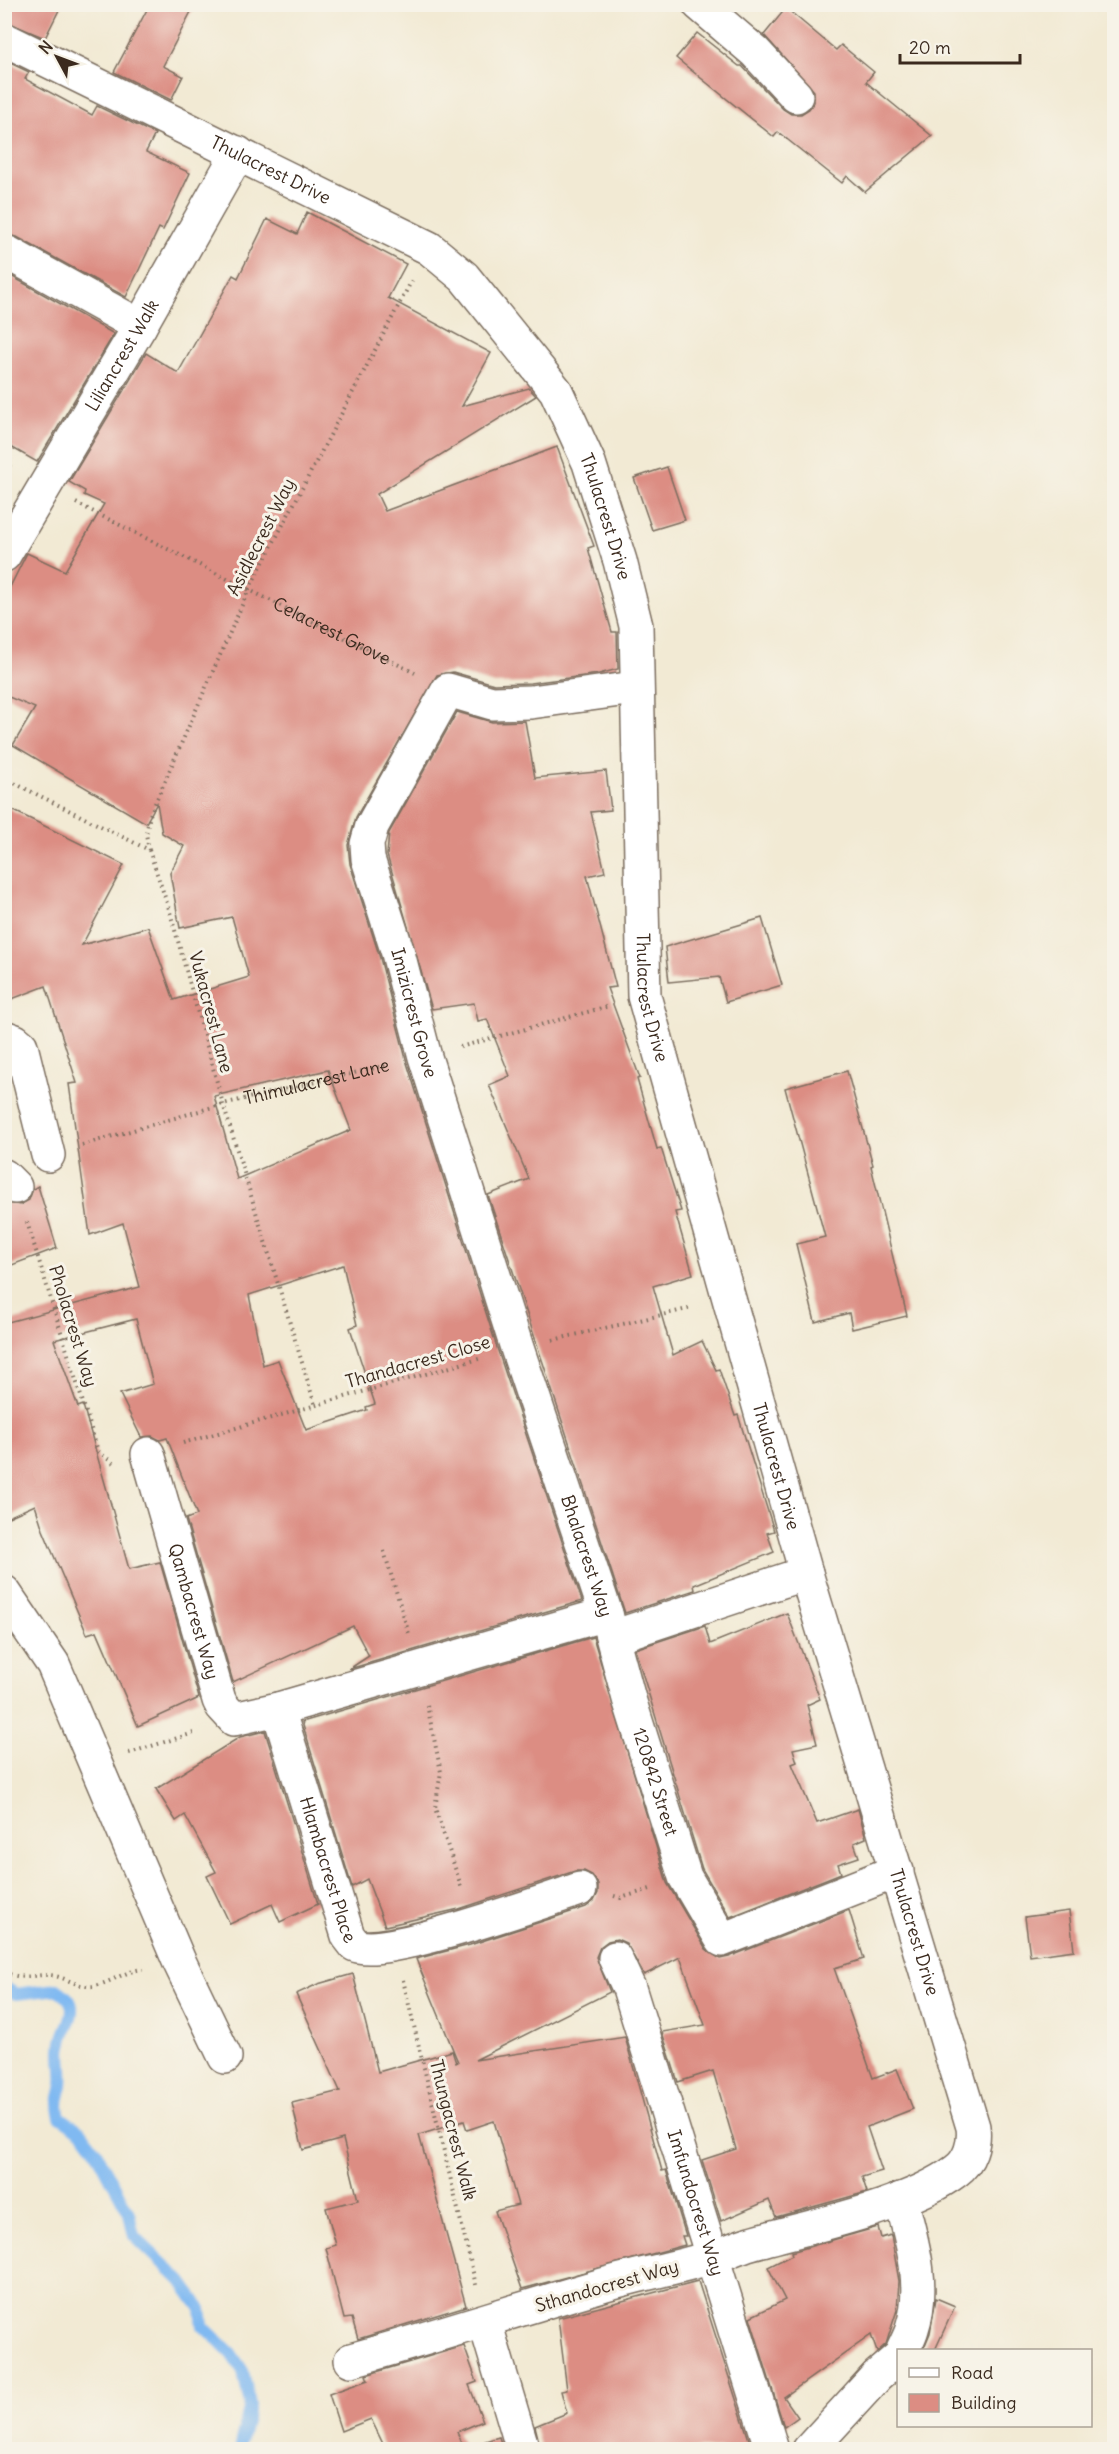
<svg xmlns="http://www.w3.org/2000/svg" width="1119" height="2454" viewBox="0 0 1119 2454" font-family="Delius,sans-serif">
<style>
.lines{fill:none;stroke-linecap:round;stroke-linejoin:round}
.stream{stroke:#80b9f1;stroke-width:12}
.building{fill:#dc8d83;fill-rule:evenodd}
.minor-casing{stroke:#7b6d5e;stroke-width:36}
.path{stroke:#7b6d5e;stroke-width:4;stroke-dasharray:1.5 4.5;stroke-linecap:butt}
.minor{stroke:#fff;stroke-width:33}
.labels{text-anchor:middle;stroke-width:6;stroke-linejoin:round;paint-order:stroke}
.street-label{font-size:18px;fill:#3b2a1e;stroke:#f7f3e8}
</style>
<rect width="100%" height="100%" fill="#f7f3e8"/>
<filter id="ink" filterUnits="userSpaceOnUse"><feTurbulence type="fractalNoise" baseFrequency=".0167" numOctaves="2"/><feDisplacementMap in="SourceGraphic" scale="12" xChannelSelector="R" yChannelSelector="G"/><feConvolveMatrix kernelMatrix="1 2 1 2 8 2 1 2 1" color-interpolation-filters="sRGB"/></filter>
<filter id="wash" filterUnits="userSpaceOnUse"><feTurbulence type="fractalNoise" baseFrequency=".008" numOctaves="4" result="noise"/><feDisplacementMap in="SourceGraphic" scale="24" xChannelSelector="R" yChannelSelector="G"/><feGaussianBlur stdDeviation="1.35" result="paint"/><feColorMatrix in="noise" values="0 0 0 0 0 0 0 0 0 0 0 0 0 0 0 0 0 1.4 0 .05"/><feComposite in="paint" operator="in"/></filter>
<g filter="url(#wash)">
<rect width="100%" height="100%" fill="#f2ead4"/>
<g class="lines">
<path class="stream" d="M 4,1987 L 16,1994 L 57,1989 C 63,1994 71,1998 72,2007 C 73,2019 66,2027 63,2038 C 58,2054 64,2070 62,2085 C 59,2099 56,2103 60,2117 L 82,2132 L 96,2151 L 129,2213 L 134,2236 L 181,2281 L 201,2309 L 203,2326 L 231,2353 L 243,2371 L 250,2405 L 239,2450"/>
</g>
<g id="blocks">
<g class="building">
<path d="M 4,4 L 62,4 L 45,38 L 4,21 Z"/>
<path d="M 150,4 L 195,4 L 163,66 L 183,76 L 171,100 L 114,72 Z"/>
<path d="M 786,8 L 836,50 L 841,45 L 874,72 L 866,82 L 932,136 L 865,192 L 847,176 L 842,183 L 778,132 L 774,137 L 676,58 L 697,33 L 739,66 L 742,66 L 783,109 L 791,114 L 801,114 L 809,109 L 814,102 L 814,91 L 764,35 Z"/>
<path d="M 4,60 L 29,72 L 25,79 L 92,115 L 97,106 L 155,134 L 146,152 L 190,173 L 163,230 L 159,228 L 126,297 L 17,237 L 4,235 Z"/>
<path d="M 307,212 L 406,264 L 388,298 L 491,353 L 462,406 L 529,388 L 536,396 L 377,494 L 385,511 L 557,447 L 594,546 L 588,548 L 612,632 L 617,632 L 618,669 L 599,674 L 530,683 L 494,684 L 453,672 L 437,675 L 356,817 L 348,845 L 350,864 L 380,958 L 407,1063 L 499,1354 L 582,1601 L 349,1669 L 369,1656 L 353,1626 L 233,1682 L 186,1519 L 197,1515 L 167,1438 L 160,1440 L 152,1436 L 141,1437 L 120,1394 L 153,1384 L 136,1319 L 54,1340 L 78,1407 L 83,1405 L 129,1569 L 160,1562 L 199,1698 L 138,1726 L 97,1631 L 87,1634 L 43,1530 L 35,1505 L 4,1519 L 4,1323 L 140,1287 L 123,1223 L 90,1235 L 69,1084 L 77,1083 L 46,986 L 4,1002 L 4,806 L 124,865 L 82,945 L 148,927 L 174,1000 L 249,977 L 232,917 L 180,928 L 170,873 L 184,846 L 162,833 L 157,803 L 146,823 L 13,745 L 35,708 L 4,695 L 4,599 L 27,553 L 65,571 L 104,504 L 84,495 L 85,491 L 69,482 L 146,353 L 178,373 L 233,275 L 238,278 L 267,219 L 297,234 ZM 328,1070 L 351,1130 L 237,1179 L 214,1096 ZM 343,1265 L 357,1325 L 350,1328 L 375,1404 L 366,1407 L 367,1410 L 306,1430 L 278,1360 L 263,1365 L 249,1295 Z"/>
<path d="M 4,272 L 114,334 L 37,462 L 4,443 Z"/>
<path d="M 667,467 L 685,520 L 652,530 L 634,478 Z"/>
<path d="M 457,712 L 492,722 L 525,721 L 535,778 L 606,771 L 611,810 L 591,812 L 605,872 L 587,876 L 616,987 L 607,988 L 640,1078 L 637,1079 L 657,1149 L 661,1148 L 681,1211 L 675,1212 L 693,1274 L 653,1286 L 673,1355 L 702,1341 L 716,1370 L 719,1369 L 735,1416 L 738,1415 L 774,1531 L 767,1533 L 774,1552 L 694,1585 L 695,1590 L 625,1613 L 488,1195 L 529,1179 L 489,1085 L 510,1076 L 487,1019 L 478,1021 L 474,1003 L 432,1009 L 387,855 L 389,833 Z"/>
<path d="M 762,918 L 782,985 L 726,1002 L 719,977 L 669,982 L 665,947 Z"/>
<path d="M 847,1071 L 873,1165 L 871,1166 L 907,1316 L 852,1329 L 849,1313 L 815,1322 L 796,1244 L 825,1237 L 785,1088 Z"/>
<path d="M 38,1186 L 57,1248 L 4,1268 L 4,1202 L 20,1205 L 29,1200 L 33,1189 Z"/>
<path d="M 787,1613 L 820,1699 L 807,1705 L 817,1744 L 793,1749 L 797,1762 L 792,1764 L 817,1823 L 858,1809 L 866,1838 L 854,1843 L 859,1857 L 838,1864 L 841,1873 L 730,1917 L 702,1869 L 635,1649 L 705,1626 L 710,1644 Z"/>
<path d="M 593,1637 L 667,1883 L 706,1949 L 720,1959 L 729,1957 L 849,1910 L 864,1959 L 834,1968 L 873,2078 L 897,2069 L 913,2109 L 867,2127 L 882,2171 L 862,2177 L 867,2192 L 776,2217 L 769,2200 L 721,2221 L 702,2160 L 736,2149 L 713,2071 L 678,2082 L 662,2032 L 705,2025 L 680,1957 L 644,1975 L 626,1943 L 617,1939 L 608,1941 L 600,1947 L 596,1957 L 610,1992 L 475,2060 L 625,2037 L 662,2171 L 666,2170 L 686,2236 L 682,2236 L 685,2245 L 522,2289 L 495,2211 L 518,2205 L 494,2121 L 467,2130 L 464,2121 L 419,2135 L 466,2306 L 358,2339 L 352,2318 L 344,2319 L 326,2248 L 336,2245 L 326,2208 L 358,2200 L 343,2139 L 303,2150 L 292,2103 L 340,2091 L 296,1994 L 318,1984 L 353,1974 L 378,2072 L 452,2051 L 456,2063 L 458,2062 L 416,1959 L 470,1945 L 586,1907 L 594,1901 L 598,1893 L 598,1884 L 592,1875 L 584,1871 L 575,1871 L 459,1909 L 385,1926 L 367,1879 L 352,1887 L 302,1722 Z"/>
<path d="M 265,1731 L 318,1904 L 280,1922 L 272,1904 L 230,1924 L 207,1876 L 216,1872 L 185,1815 L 176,1821 L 156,1789 L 240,1737 Z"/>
<path d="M 1069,1911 L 1074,1950 L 1030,1956 L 1025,1917 Z"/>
<path d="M 878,2227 L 881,2238 L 891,2235 L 899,2281 L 897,2310 L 886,2344 L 877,2352 L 871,2335 L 784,2397 L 798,2417 L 784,2427 L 750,2317 L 785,2300 L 768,2267 L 792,2255 L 791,2252 Z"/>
<path d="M 698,2281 L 752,2449 L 541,2450 L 535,2426 L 567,2413 L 561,2391 L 567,2390 L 558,2318 Z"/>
<path d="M 936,2298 L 955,2306 L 935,2350 L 923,2350 L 930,2333 Z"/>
<path d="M 464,2346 L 477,2382 L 469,2385 L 483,2421 L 457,2432 L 465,2450 L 386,2450 L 371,2419 L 341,2431 L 329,2394 L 368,2380 L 366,2375 Z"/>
<path d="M 499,2437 L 503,2450 L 486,2450 L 485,2441 Z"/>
</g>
</g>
</g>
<g filter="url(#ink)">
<use href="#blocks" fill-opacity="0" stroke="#7b6d5e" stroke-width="1.5"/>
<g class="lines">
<g class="minor-casing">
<g id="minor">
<path d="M 699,4 L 755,52 L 796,96"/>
<path id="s3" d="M 4,39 L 429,248 L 464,277 L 556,391 L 589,463 L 620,561 L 636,626 L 644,996 L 806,1573 L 973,2127 C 975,2143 970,2161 956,2171 C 908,2207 810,2226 751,2243 C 737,2247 723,2254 709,2258 C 672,2269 635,2275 599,2286 C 516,2310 434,2337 351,2360"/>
<path d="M 8,253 L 140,326"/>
<path id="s4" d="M 4,555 L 140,326 L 238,153"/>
<path id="s5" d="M 635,688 L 531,702 L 492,703 L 448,690 L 372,826 L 367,844 L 368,859 L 398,953 L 425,1057 L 517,1348 L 606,1614 L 629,1699 L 685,1877 L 722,1940 L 897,1871"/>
<path d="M 4,1037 L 15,1041 L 21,1046 L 48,1155"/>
<path d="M 4,1176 L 15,1187"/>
<path id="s6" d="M 148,1454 L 219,1700 L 222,1706 L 234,1719 L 278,1709 L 606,1614"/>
<path d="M 4,1592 L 53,1664 L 179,1961 L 225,2057"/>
<path d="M 613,1637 L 806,1573"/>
<path id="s7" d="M 278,1709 L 348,1936 L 355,1945 C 383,1959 544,1901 580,1889"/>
<path id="s8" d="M 615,1958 L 629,1988 L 772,2450"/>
<path d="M 901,2199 C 912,2241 926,2286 912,2329 C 910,2336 906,2343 903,2350"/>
<path d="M 485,2322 L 523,2450"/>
<path d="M 809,2450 L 877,2376 L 898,2358"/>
</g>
</g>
<g class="path">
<path d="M 4,464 L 12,468"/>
<path id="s1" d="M 76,503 L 415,673"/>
<path d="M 4,778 L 149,850 L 170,912 L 223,1104 L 315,1405"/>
<path d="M 149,850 L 146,834 L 150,815 L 249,589 L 412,280"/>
<path d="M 460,1047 L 609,1006"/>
<path id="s2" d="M 82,1145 L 223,1104 L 388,1065"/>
<path d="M 27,1222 L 98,1451 L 113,1463"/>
<path d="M 553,1340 L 692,1308"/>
<path d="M 183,1443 L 482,1358"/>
<path d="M 384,1551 L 409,1634"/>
<path d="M 427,1705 L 441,1772 L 435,1808 L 462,1889"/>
<path d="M 129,1753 L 197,1732"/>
<path d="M 614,1896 L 621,1898 L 650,1889"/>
<path d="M 4,1972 C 27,1982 37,1972 55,1976 C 69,1979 79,1988 95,1986 C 112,1982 125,1971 143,1969"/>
<path d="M 403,1980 L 476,2285"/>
</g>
<use href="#minor" class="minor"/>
</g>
</g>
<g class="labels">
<g class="street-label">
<text dy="6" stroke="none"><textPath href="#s3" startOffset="297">Thulacrest Drive</textPath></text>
<text dy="6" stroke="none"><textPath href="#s4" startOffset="232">Liliancrest Walk</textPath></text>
<text dy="6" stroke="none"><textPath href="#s3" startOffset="801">Thulacrest Drive</textPath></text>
<text transform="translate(261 537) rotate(-63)" y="6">Asidlecrest Way</text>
<text dy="6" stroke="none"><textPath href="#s1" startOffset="286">Celacrest Grove</textPath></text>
<text dy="6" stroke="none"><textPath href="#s3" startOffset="1287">Thulacrest Drive</textPath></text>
<text transform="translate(211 1012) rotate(75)" y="6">Vukacrest Lane</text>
<text dy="6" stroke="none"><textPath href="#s5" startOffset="540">Imizicrest Grove</textPath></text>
<text dy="6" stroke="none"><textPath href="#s2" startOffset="243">Thimulacrest Lane</textPath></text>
<text transform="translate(73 1326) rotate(73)" y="6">Pholacrest Way</text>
<text transform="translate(418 1362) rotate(-16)" y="6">Thandacrest Close</text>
<text dy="6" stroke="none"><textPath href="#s3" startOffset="1773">Thulacrest Drive</textPath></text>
<text dy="6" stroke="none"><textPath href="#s5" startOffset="1110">Bhalacrest Way</textPath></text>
<text dy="6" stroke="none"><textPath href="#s6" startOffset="164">Qambacrest Way</textPath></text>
<text dy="6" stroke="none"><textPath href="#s5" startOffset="1346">120842 Street</textPath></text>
<text dy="6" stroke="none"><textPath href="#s7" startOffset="168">Hlambacrest Place</textPath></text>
<text dy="6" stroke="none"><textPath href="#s3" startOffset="2259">Thulacrest Drive</textPath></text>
<text transform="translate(453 2130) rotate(76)" y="6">Thungacrest Walk</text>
<text dy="6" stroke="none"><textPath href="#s8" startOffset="258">Imfundocrest Way</textPath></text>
<text transform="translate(607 2286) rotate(-16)" y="6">Sthandocrest Way</text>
</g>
</g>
<rect width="1119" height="2454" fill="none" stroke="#f7f3e8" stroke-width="24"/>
<rect x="897" y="2349" width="195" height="78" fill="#f7f3e8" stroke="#aca397" stroke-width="1.5"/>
<rect x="909" y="2368" width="30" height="9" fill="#ffffff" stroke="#aca397" stroke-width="1.5"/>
<text x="951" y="2379" font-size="18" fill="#3b2a1e">Road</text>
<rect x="909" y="2394" width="30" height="18" fill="#dc8d83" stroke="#aca397" stroke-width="1.5"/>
<text x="951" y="2409" font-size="18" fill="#3b2a1e">Building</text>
<g transform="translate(57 57) rotate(311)" stroke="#f7f3e8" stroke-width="4.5" paint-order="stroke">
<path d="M0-4.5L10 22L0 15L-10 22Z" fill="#3b2a1e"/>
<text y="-9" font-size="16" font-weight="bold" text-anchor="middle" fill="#3b2a1e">N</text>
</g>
<path d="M900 54v9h120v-9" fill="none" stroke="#3b2a1e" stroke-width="3"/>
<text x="909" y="54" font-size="18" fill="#3b2a1e" stroke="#f7f3e8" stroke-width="4.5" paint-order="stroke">20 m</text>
</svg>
